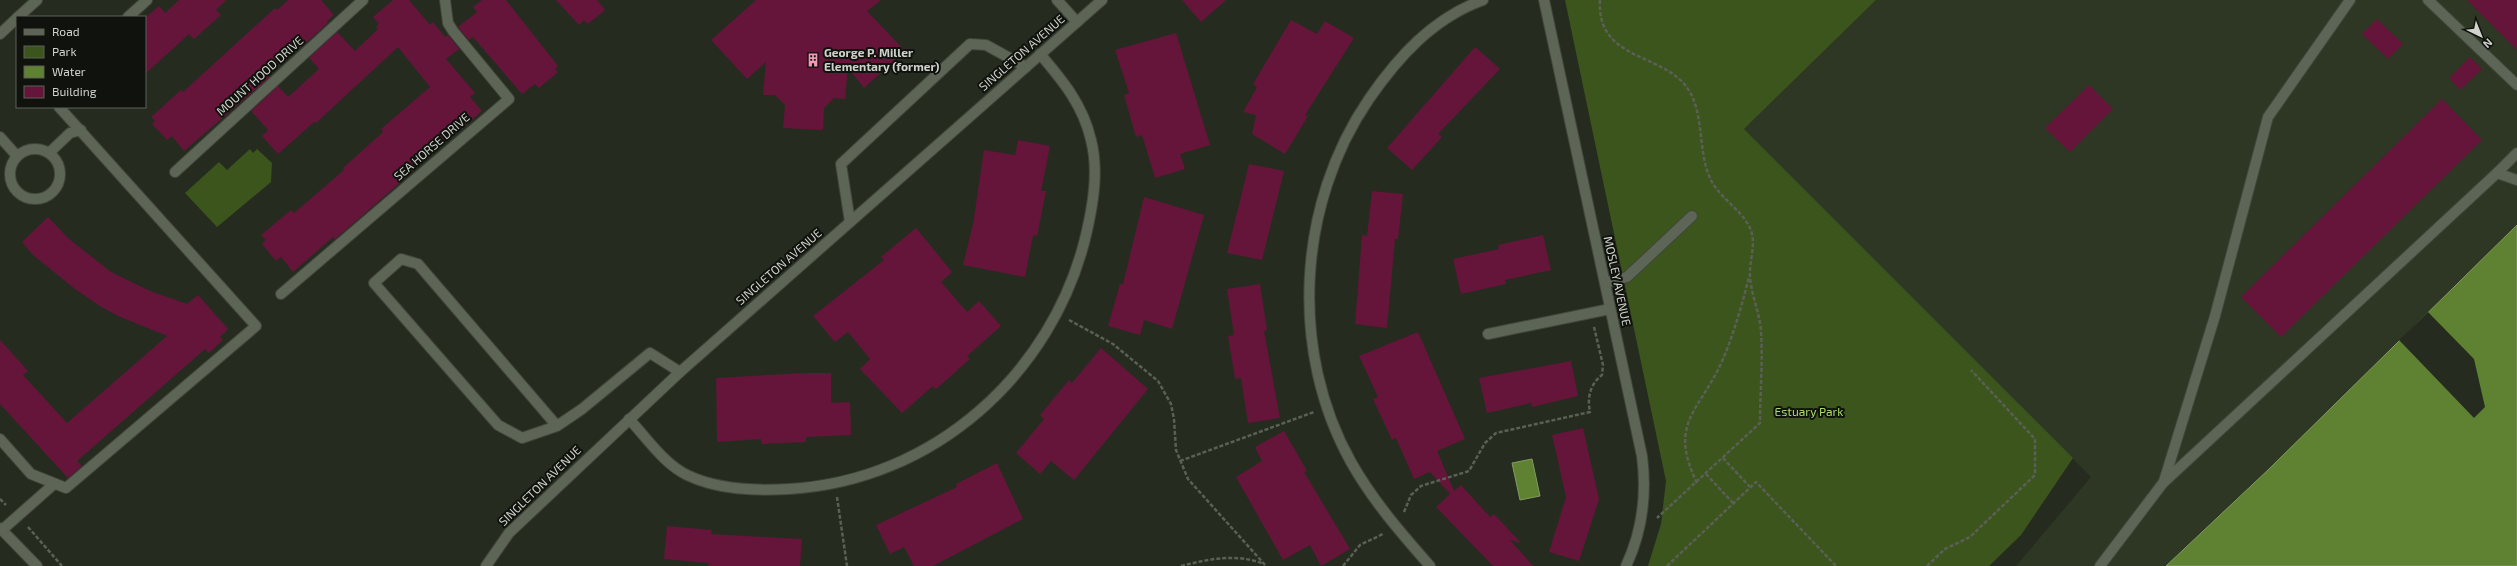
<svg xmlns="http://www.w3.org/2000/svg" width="2517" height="566" viewBox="0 0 2517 566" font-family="'Exo 2',sans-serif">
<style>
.built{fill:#2d3724}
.green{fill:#3c551c}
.water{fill:#5f8232;stroke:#819a60}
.pier{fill:#252c1f}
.building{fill:#641539}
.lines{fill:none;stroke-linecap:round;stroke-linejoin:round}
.minor-casing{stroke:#40463b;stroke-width:12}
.path{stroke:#5a6055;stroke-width:2.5;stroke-dasharray:4 2;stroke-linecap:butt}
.minor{stroke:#5d6556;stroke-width:10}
.labels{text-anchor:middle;stroke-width:4;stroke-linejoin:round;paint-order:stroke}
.poi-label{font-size:12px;font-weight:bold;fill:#cfd3cb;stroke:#10130d;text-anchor:start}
.street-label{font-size:12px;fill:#cfd3cb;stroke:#10130d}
.park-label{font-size:12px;fill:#aadb70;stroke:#10130d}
</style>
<rect width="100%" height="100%" fill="#252c1f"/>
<path class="built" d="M 1876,0 L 2517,0 L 2517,225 L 2269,469 L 2166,566 L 2016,566 L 2091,477 L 1744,129 Z"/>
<g class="green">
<path d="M 1565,0 L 1876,0 L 1744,129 L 2073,458 L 2021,535 L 1989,566 L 1648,566 L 1661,524 L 1666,481 Z"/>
<path d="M 250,149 L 253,153 L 257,149 L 272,163 L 271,182 L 217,227 L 185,193 L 219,162 L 227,170 Z"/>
</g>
<g class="water">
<path d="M 2517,225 L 2517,566 L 2166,566 L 2269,469 Z"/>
<path d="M 1532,459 L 1540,496 L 1520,500 L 1512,463 Z"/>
</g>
<path class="pier" d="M 2428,312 L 2474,359 L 2485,407 L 2474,418 L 2399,340 Z"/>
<g class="building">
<path d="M 179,0 L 226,0 L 216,10 L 221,15 L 194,39 L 189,34 L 145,74 L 145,18 L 159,6 L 165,13 Z"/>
<path d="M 288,0 L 321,0 L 334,15 L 327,21 L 328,23 L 300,48 L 295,42 L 271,64 L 273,66 L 266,73 L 270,77 L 184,151 L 172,136 L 167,140 L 152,124 L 155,121 L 151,117 L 181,90 L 183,92 L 275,8 L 277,10 Z"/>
<path d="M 393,0 L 409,0 L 430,25 L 433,22 L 445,37 L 448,35 L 459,49 L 446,59 L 475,93 L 470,97 L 482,111 L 455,134 L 453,131 L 400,176 L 403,180 L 363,215 L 335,239 L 333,237 L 293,272 L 281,257 L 276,261 L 262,244 L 266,240 L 261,235 L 291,210 L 294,213 L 344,170 L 343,168 L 383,132 L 381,129 L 430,87 L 398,47 L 316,123 L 314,122 L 278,154 L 262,136 L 268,130 L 251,111 L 278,86 L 288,97 L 319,69 L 309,58 L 337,32 L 355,51 L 378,29 L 376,27 L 379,24 L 373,17 Z"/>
<path d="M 482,0 L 506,0 L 558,66 L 555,69 L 558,72 L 539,88 L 535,84 L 522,94 L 473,37 L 469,40 L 458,27 L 477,12 L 473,7 Z"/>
<path d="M 556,0 L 597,0 L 605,10 L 588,24 L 584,20 L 579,25 Z"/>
<path d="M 756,0 L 881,0 L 867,11 L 905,51 L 864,88 L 848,68 L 845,99 L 834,98 L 824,108 L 823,130 L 783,128 L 785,105 L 775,95 L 763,95 L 766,62 L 747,79 L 711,40 Z"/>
<path d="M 1182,0 L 1226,0 L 1201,22 Z"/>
<path d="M 2467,0 L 2517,0 L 2517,50 Z"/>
<path d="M 2377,19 L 2403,44 L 2388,59 L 2362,34 Z"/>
<path d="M 1291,20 L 1317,34 L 1325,21 L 1354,38 L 1305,115 L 1308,116 L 1285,154 L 1252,134 L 1256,115 L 1243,112 L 1257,87 L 1253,84 Z"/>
<path d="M 1176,33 L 1210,145 L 1180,154 L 1185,169 L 1155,178 L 1142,135 L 1136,137 L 1124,95 L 1129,93 L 1115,50 Z"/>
<path d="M 1475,47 L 1500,69 L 1438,134 L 1442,137 L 1412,170 L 1387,148 Z"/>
<path d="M 2470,57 L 2482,69 L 2460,90 L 2449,78 Z"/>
<path d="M 2089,85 L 2113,109 L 2070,152 L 2045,128 Z"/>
<path d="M 2442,99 L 2482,140 L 2281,337 L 2241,297 Z"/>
<path d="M 1018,140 L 1050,146 L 1041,191 L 1046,191 L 1037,236 L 1033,235 L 1025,277 L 963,265 L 973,224 L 984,150 L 1015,155 Z"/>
<path d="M 1249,164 L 1284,171 L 1262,260 L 1227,253 Z"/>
<path d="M 1372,191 L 1403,194 L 1398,239 L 1395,239 L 1387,328 L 1355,324 L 1362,235 L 1367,236 Z"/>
<path d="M 1144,197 L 1204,215 L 1172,329 L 1144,320 L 1140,335 L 1108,326 L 1120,284 L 1123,284 Z"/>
<path d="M 48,217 L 69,239 L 111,272 L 150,291 L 187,304 L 198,295 L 228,329 L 220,337 L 223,340 L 209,353 L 205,349 L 77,461 L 82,466 L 68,478 L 0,404 L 0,340 L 28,371 L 23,375 L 67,423 L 167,336 L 118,316 L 100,306 L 75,289 L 33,255 L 22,242 Z"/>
<path d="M 916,228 L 952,272 L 941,282 L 967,312 L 979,301 L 1001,326 L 967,356 L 970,359 L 936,389 L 933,386 L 902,413 L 860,369 L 870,359 L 848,332 L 835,342 L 813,316 L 884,260 L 881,257 Z"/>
<path d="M 1543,235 L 1551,270 L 1505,280 L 1506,284 L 1461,294 L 1453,259 L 1499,249 L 1498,245 Z"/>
<path d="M 1260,284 L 1267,330 L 1264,331 L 1280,418 L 1248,423 L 1241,378 L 1235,379 L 1228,336 L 1234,335 L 1227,289 Z"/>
<path d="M 1418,332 L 1465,439 L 1437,451 L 1454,491 L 1461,485 L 1490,517 L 1494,514 L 1521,543 L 1510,540 L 1533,566 L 1493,566 L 1436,507 L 1450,494 L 1430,472 L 1414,479 L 1396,438 L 1392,440 L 1373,399 L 1378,397 L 1359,356 Z"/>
<path d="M 1101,348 L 1148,389 L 1074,480 L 1051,461 L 1040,474 L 1016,453 L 1044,419 L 1040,415 L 1069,380 L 1072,383 Z"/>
<path d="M 1571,361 L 1578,396 L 1532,407 L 1531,403 L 1487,413 L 1479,378 Z"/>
<path d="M 803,373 L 831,373 L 831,403 L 850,402 L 851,435 L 806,437 L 806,442 L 762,444 L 761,439 L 717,442 L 716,378 Z"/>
<path d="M 1583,428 L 1599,499 L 1579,561 L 1549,552 L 1566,497 L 1552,435 Z"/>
<path d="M 1284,431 L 1307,471 L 1304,472 L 1350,549 L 1321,566 L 1310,545 L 1283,560 L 1236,477 L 1262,461 L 1255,447 Z"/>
<path d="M 997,463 L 1023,519 L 933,566 L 914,566 L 904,547 L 890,554 L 876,525 L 957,487 L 956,484 Z"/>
<path d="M 667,526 L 712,530 L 711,534 L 802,539 L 800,566 L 708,566 L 709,563 L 664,559 Z"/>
</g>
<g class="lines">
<g class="minor-casing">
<g id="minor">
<path d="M 1057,0 L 1077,22"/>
<path d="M 1544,0 L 1642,456 C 1647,495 1643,530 1626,566"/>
<path d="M 2428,0 L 2517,85"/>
<path d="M 18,17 L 37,0"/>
<path d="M 128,17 L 147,0"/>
<path d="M 0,34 L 17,18"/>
<path d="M 0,137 L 17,156"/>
<circle cx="35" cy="174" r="25"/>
<path d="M 49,153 L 70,133 L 81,130"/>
<path d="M 2517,153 L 2497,173 L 2517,180"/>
<path d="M 175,172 L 363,0"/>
<path d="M 850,222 L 841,164 L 970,44 L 986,45 L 1026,67"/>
<path d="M 1605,283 L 1627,277 L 1692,216"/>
<path d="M 281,294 L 509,99 L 453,31 L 448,23 L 445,0"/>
<path d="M 1488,334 L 1610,309"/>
<path d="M 629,419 C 646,437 664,464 687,475 C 718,490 755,491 789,489 C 933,481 1053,374 1086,235 C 1093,205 1099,171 1091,140 C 1083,105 1063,81 1040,54"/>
<path d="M 557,426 L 522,438 L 498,425 L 374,283 L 401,259 L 418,264 L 557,426 L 582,409 L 650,353 L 680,372"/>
<path d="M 0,439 L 31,474 L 66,488 L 256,326 L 59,107"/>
<path d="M 2164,481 L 2215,316 L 2268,117 L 2350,0"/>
<path d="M 0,528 L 37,566"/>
<path d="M 2,530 L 54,484"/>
<path d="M 486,566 L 509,533 L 680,372 L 1102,0"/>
<path d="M 1430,566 C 1401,533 1373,501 1351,462 C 1289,351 1297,204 1369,99 C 1398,57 1433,18 1483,0"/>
<path d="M 2100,566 L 2163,483 L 2497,173"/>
</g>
</g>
<g class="path">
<path d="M 1600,0 C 1596,64 1669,51 1691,94 C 1703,118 1699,148 1708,173 C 1716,197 1740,207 1750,228 C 1757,244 1749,260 1750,276 C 1751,295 1760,313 1761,332 C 1763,362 1760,393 1760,423 L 1657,518"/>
<path d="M 1069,320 L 1113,344 L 1158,381 L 1171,404 L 1174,419 L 1176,450 L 1188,479 L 1266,566"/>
<path d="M 1723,458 L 1750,487"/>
<path d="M 1180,461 L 1314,412"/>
<path d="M 1706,474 L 1733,503"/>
<path d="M 1697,483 C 1667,421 1701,411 1723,359 C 1734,333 1742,305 1749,277"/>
<path d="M 837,497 L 847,566"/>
<path d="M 0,499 L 6,505"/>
<path d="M 1404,512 L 1411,495 L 1421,486 L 1469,471 L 1485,443 L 1496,433 L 1590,412 C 1587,398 1590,384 1602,375 L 1603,365 L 1594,327"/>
<path d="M 28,527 L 62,566"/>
<path d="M 1181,566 C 1209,559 1236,553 1264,564"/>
<path d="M 1343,566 L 1360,545 L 1383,534"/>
<path d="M 1667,566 L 1756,482 L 1836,566"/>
<path d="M 1927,566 L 1945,549 L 1970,537 L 2035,475 L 2035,439 L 1971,370"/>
</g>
<use href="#minor" class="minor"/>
</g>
<defs>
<g id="building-bare" transform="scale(1.08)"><path d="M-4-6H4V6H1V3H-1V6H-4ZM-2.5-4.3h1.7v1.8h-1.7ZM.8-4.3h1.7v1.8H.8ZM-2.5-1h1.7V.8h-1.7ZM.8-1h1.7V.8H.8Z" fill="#ef9ab7" stroke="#10130d" stroke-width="2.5" paint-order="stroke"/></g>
</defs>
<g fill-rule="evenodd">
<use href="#building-bare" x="813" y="60"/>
</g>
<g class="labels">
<g class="poi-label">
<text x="824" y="57">George P. Miller<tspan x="824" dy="14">Elementary (former)</tspan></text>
</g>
<g class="street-label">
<text transform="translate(1022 53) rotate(-41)" y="4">SINGLETON AVENUE</text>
<text transform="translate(260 76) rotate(-42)" y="4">MOUNT HOOD DRIVE</text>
<text transform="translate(432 147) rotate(-41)" y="4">SEA HORSE DRIVE</text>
<text transform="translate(779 267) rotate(-41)" y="4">SINGLETON AVENUE</text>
<text transform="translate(1617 281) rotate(78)" y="4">MOSLEY AVENUE</text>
<text transform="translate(540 486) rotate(-44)" y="4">SINGLETON AVENUE</text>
</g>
<g class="park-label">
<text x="1809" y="416">Estuary Park</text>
</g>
</g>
<rect x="16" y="16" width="130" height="92" fill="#10130d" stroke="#5c6059"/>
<rect x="24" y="29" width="20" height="6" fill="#5d6556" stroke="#5c6059"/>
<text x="52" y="36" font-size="12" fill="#cfd3cb">Road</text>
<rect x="24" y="46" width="20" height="12" fill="#3c551c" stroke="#5c6059"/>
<text x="52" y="56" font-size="12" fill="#cfd3cb">Park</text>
<rect x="24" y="66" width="20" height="12" fill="#5f8232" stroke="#5c6059"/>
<text x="52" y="76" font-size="12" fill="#cfd3cb">Water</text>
<rect x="24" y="86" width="20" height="12" fill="#641539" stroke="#5c6059"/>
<text x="52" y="96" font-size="12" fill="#cfd3cb">Building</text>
<g transform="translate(2481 36) rotate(137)" stroke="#10130d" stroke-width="3" paint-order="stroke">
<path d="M0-3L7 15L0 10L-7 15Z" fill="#cfd3cb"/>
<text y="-6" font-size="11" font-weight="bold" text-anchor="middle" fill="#cfd3cb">N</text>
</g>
</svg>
